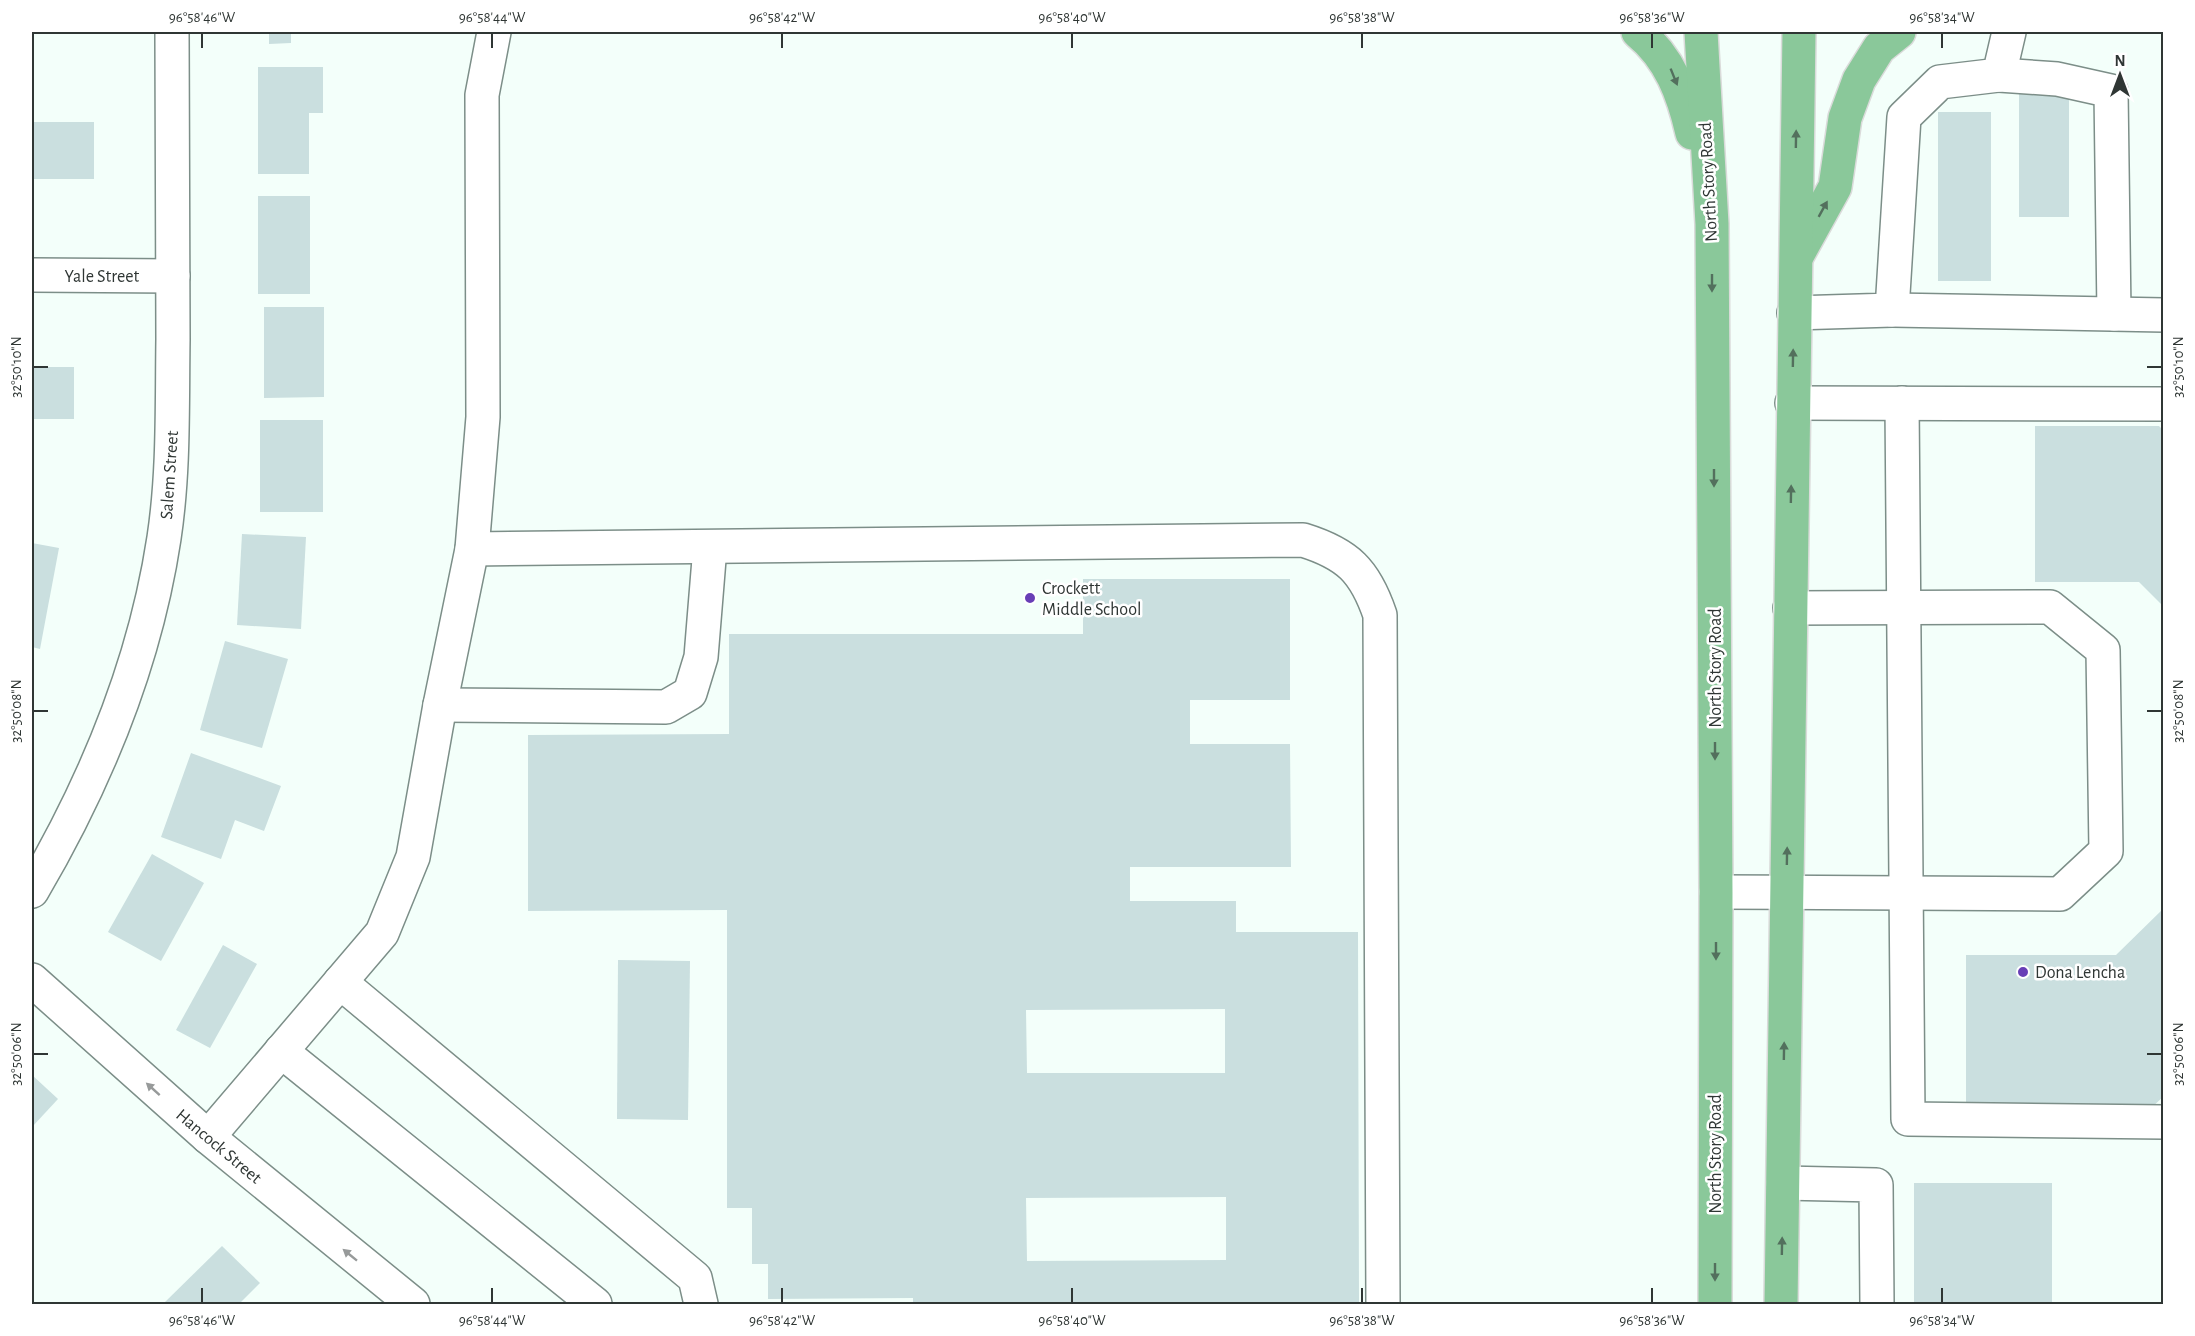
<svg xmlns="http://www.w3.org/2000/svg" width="2195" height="1336" viewBox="0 0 2195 1336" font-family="'Alegreya Sans',sans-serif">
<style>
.building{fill:#cadfdf;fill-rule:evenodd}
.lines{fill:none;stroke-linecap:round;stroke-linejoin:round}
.minor-casing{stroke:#7c8e88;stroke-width:36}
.major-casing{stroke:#dadbda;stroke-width:36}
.minor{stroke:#fff;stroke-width:33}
.major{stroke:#8ac89a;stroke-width:33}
.oneway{fill:#53705d}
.oneway2{fill:#979a9a}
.ticks{fill:none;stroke:#2f3634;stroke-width:2}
.poi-dot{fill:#683eb6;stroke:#fff;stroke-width:2}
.labels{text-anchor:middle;stroke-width:5;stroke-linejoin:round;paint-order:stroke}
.street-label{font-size:18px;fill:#2f3634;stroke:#fff}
.poi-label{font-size:18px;fill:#2f3634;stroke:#fff;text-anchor:start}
.neatline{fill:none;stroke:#2f3634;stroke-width:2}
.ticks-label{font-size:15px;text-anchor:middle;fill:#2f3634}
</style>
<rect width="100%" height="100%" fill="#f3fffa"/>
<g class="building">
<path d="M 269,32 L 291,32 L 291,43 L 269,44 Z"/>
<path d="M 258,67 L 323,67 L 323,113 L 309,113 L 309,174 L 258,174 Z"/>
<rect x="2019" y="93" width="50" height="124"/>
<rect x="1938" y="112" width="53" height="169"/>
<rect x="32" y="122" width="62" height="57"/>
<rect x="258" y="196" width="52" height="98"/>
<path d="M 264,307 L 324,307 L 324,397 L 264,398 Z"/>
<rect x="32" y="367" width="42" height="52"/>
<rect x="260" y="420" width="63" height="92"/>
<path d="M 2035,426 L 2159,426 L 2164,431 L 2164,607 L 2139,582 L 2035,582 Z"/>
<path d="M 242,534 L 306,537 L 301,629 L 237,625 Z"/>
<path d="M 32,543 L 59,548 L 40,649 L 32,647 Z"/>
<path d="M 1083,579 L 1290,579 L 1290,700 L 1190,700 L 1190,744 L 1290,744 L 1291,867 L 1130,867 L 1130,901 L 1236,901 L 1236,932 L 1358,932 L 1359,1304 L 913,1304 L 913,1298 L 768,1299 L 768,1264 L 752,1264 L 752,1208 L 727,1208 L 727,910 L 528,911 L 528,735 L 729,734 L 729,634 L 1083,634 ZM 1225,1009 L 1225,1073 L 1027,1073 L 1026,1010 ZM 1226,1197 L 1226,1260 L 1027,1261 L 1026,1198 Z"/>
<path d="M 225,641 L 288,659 L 262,748 L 200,730 Z"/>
<path d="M 191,753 L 281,786 L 264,831 L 235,820 L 221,859 L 161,837 Z"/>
<path d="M 152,854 L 204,883 L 161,961 L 108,932 Z"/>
<path d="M 2164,908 L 2164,1096 L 2150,1109 L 1966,1109 L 1966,955 L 2116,955 Z"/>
<path d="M 223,945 L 257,964 L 210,1048 L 176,1030 Z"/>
<path d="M 618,960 L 690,961 L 688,1120 L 617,1119 Z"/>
<path d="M 32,1075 L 58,1099 L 32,1127 Z"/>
<rect x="1914" y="1183" width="138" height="121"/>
<path d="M 222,1246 L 260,1283 L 239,1304 L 163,1304 Z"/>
</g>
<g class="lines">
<g class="minor-casing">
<g id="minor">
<path d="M 1999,75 L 2057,79 L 2111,91 L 2114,314"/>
<path d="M 32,275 L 173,276"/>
<path d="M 1892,310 L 2164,315"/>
<path d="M 1794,313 L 1892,310 L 1904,117 L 1940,82 L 1999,75 L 2009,32"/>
<path d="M 1792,403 L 2164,404"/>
<path d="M 1902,403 L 1908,1119 L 2164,1122"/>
<path d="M 472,549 L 1303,540 C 1348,554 1365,571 1380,615 L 1383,1304"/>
<path d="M 440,705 L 666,707 L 690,693 L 701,657 L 710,547"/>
<path d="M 32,891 C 96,782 145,664 164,538 C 174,472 172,405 173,339 C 173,237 172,134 172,32"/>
<path d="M 1716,892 L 2060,894 L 2106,851 L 2103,650 L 2050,607 L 1790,608"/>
<path d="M 32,980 L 208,1137 L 413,1304"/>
<path d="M 340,982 L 695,1278 L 701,1304"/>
<path d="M 281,1051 L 595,1304"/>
<path d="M 208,1137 L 382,933 L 413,857 L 440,705 L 472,549 L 483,417 L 482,95 L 494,32"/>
<path d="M 1783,1183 L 1876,1185 L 1877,1304"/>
</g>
</g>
<g class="major-casing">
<g id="major">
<path d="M 1638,32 C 1670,58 1683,94 1692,133"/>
<path d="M 1701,32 L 1712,224 L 1716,892 L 1715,1304"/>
<path d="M 1797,256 L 1835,187 L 1845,118 L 1859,80 L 1879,48 L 1899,32"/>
<path d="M 1781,1304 L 1799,32"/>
</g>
</g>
<use href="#minor" class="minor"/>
<use href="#major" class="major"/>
</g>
<defs><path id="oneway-solid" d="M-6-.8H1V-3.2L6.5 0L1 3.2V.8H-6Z" transform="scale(1.5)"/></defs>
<g class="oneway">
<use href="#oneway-solid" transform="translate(1674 77) rotate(68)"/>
<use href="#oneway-solid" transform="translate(1796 139) rotate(-89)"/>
<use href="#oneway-solid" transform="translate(1823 209) rotate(-61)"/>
<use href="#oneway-solid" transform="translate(1712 283) rotate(90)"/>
<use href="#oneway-solid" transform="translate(1793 358) rotate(-89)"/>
<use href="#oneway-solid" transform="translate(1714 478) rotate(90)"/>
<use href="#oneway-solid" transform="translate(1791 494) rotate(-89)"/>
<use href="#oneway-solid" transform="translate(1715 751) rotate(90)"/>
<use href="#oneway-solid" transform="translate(1787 856) rotate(-89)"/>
<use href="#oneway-solid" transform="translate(1716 951) rotate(90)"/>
<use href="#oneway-solid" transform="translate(1784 1051) rotate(-89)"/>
<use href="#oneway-solid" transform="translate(1782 1246) rotate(-89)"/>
<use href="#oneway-solid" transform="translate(1715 1272) rotate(90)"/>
</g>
<g class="oneway2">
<use href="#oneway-solid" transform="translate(153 1089) rotate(-138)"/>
<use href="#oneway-solid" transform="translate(350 1255) rotate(-141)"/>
</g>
<path class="ticks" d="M 202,33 L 202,48M 492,33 L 492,48M 782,33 L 782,48M 1072,33 L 1072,48M 1362,33 L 1362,48M 1652,33 L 1652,48M 1942,33 L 1942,48M 33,367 L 48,367M 2147,367 L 2162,367M 33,711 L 48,711M 2147,711 L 2162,711M 33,1054 L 48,1054M 2147,1054 L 2162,1054M 202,1288 L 202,1303M 492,1288 L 492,1303M 782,1288 L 782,1303M 1072,1288 L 1072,1303M 1362,1288 L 1362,1303M 1652,1288 L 1652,1303M 1942,1288 L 1942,1303"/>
<g class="poi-dot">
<circle cx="1030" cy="598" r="6"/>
<circle cx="2023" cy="972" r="6"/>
</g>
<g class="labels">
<g class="street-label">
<text transform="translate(1708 182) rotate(-93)" y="6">North Story Road</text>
<text x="102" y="282">Yale Street</text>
<text transform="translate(169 475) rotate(-86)" y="6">Salem Street</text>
<text transform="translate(1715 668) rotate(-90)" y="6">North Story Road</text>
<text transform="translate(219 1146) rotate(40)" y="6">Hancock Street</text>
<text transform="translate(1715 1154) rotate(-90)" y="6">North Story Road</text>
</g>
<g class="poi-label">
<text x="1042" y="594">Crockett<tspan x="1042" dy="21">Middle School</tspan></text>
<text x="2035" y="978">Dona Lencha</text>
</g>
</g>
<rect width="2195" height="1336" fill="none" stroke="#ffffff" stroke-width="66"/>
<g transform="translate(2120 75)" stroke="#ffffff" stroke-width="4.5" paint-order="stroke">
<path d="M0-4.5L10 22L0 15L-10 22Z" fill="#2f3634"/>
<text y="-9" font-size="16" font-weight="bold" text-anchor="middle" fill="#2f3634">N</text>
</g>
<rect x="33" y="33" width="2129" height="1270" class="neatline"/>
<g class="ticks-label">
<text x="202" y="22">96°58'46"W</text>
<text x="492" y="22">96°58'44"W</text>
<text x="782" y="22">96°58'42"W</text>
<text x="1072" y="22">96°58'40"W</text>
<text x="1362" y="22">96°58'38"W</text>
<text x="1652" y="22">96°58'36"W</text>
<text x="1942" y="22">96°58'34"W</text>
<text transform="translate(16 367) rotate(-90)" y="5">32°50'10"N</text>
<text transform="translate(2178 367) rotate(-90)" y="5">32°50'10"N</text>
<text transform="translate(16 711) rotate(-90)" y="5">32°50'08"N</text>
<text transform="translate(2178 711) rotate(-90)" y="5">32°50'08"N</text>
<text transform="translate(16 1054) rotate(-90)" y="5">32°50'06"N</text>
<text transform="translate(2178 1054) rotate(-90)" y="5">32°50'06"N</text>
<text x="202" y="1325">96°58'46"W</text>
<text x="492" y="1325">96°58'44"W</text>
<text x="782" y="1325">96°58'42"W</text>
<text x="1072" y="1325">96°58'40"W</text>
<text x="1362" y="1325">96°58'38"W</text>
<text x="1652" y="1325">96°58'36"W</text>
<text x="1942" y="1325">96°58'34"W</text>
</g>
</svg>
